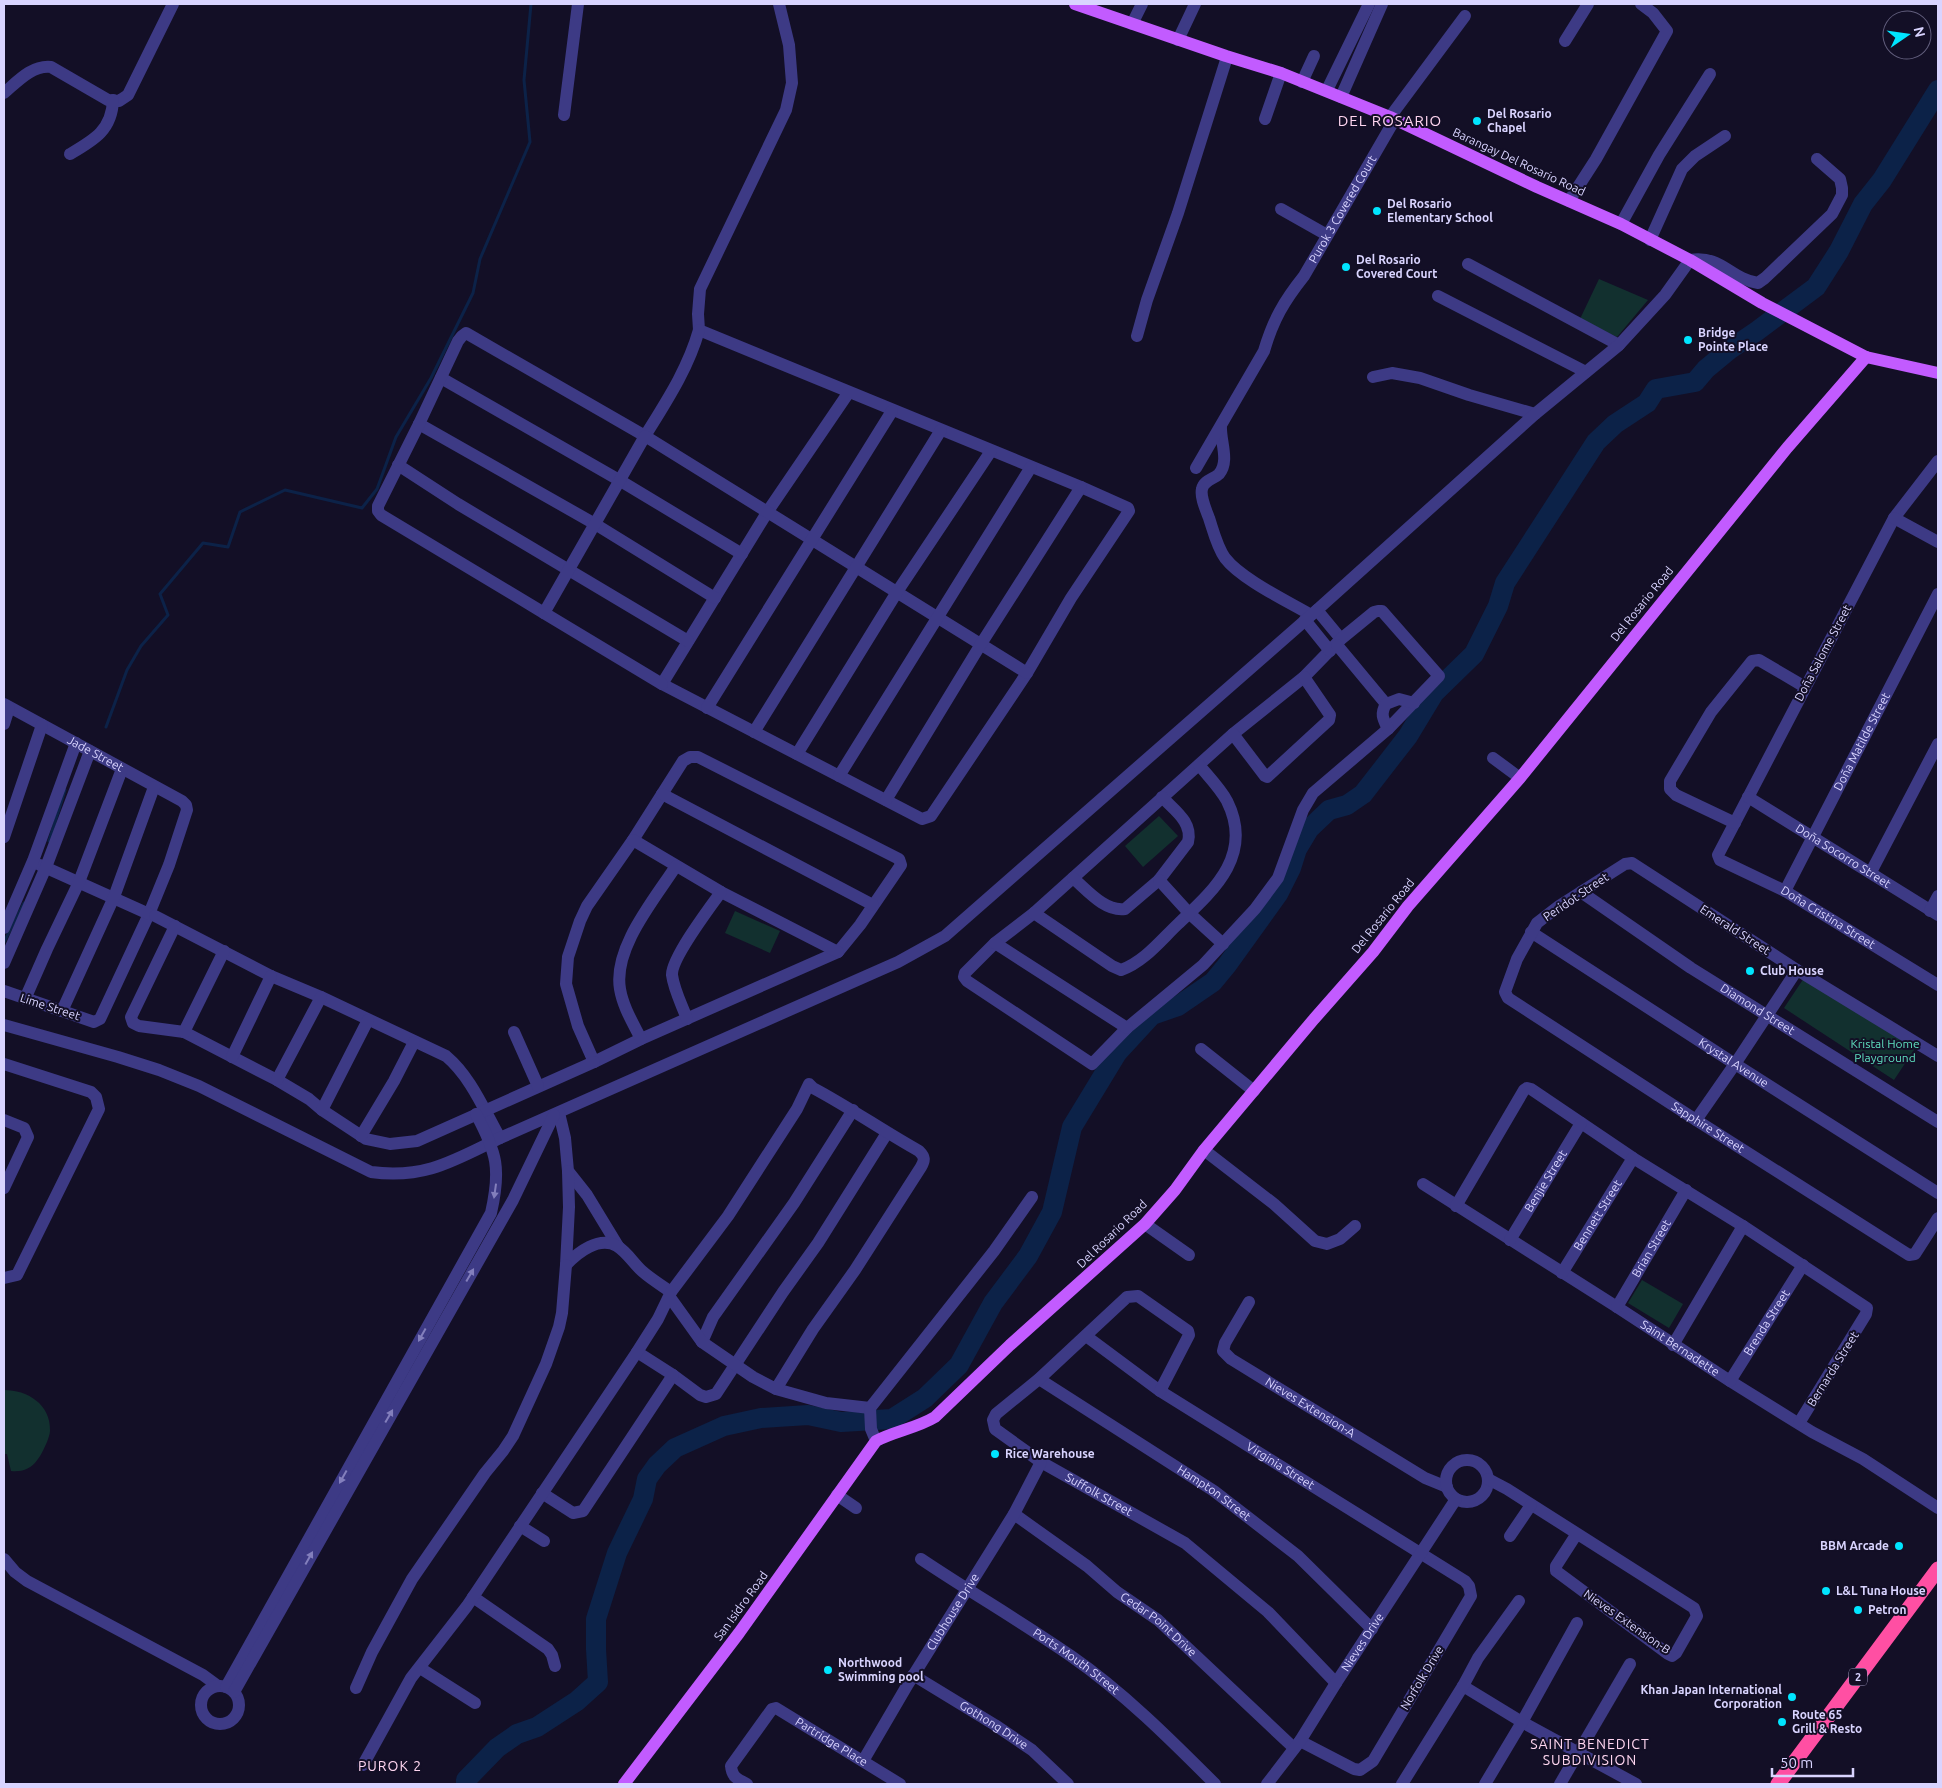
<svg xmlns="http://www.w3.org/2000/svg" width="1942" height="1788" viewBox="0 0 1942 1788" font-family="Ubuntu,sans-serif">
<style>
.green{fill:#12302f}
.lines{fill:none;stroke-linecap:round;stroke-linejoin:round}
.stream{stroke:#0c2248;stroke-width:3}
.river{stroke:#0c2248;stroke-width:20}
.minor{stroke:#3d3a85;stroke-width:12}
.major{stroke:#c25bff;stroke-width:12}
.highway{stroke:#ff4fa3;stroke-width:15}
.oneway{fill:#837fbc}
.poi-dot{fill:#00e5ff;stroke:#130f26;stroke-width:2}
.labels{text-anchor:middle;stroke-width:4;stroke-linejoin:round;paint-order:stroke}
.shield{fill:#130f26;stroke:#9e99be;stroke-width:1}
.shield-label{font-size:11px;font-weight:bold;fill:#d9d4ff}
.poi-label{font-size:12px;font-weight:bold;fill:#d9d4ff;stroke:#130f26;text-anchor:start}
.street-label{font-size:12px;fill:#d9d4ff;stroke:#130f26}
.park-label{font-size:12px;fill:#5fe0c0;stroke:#130f26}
.neighbourhood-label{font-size:14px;letter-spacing:1px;fill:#ffd6f0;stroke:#130f26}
.quarter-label{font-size:15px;letter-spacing:1px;fill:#ffd6f0;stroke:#130f26}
</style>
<rect width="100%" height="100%" fill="#130f26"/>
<g class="green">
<path d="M 1599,279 L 1648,300 L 1617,337 L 1580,319 Z"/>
<path d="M 1159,816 L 1178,836 L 1143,867 L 1125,846 Z"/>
<path d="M 735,911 L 780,931 L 770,953 L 725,933 Z"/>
<path d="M 1806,975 L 1916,1047 L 1894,1080 L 1784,1008 Z"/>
<path d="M 1642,1280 L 1683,1304 L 1669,1328 L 1628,1303 Z"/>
<path d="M 4,1390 C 27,1390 51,1404 50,1431 C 50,1434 48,1439 47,1442 C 39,1460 32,1473 11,1471 L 7,1454 L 4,1454 Z"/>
</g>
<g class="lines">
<g class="stream">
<path d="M 106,727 L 127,670 L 141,646 L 168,615 L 160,594 L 203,543 L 228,547 L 240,512 L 285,490 L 362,508 L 377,489 L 396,437 L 431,378 L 473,293 L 480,259 L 530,142 L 524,80 L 531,4"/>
<path d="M 49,841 L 65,790"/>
<path d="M 4,942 L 24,903"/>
</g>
<path class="river" d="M 466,1784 L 466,1780 L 497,1748 L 517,1734 L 537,1727 L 577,1701 L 598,1682 L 596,1649 L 596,1619 L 617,1553 L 643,1499 L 647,1479 L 657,1465 L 675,1448 L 724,1426 L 761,1418 L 808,1415 L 841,1422 L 892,1419 L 925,1398 L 959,1365 L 993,1303 L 1028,1256 L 1052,1212 L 1072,1127 L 1117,1053 L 1152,1015 L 1178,1006 L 1213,982 L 1227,965 L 1278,894 L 1291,868 L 1297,849 L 1309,829 L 1329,810 L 1347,805 L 1363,794 L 1408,736 L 1434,693 L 1474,654 L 1498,606 L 1505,583 L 1596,442 L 1615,424 L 1647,403 L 1656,389 L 1695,382 L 1706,369 L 1729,350 L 1757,331 L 1816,287 L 1839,251 L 1863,204 L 1882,180 L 1938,90"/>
<g class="minor">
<path d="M 779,4 L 789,45 L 792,83 L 786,110 L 700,289 L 698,314 L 699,330 L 1081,487 L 1128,508 L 1129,511 L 1071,598 L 1027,673 L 931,816 L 922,819 L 662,684 L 768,511 L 849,392"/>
<path d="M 1132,24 L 1142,4"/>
<path d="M 1178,40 L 1195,4"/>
<path d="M 1565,41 L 1588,4"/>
<path d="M 1302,82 L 1314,56"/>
<path d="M 1327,90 L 1369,4"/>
<path d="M 4,93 C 18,81 32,65 51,67 L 108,100 L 119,101 L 128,95 L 173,4"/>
<path d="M 1341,97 L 1382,4"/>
<path d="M 564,115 L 578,4"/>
<path d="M 1390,117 L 1465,16"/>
<path d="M 1265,119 L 1281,73"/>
<path d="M 70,154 C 94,140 112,130 113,100"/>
<path d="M 1569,201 L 1596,159 L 1667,31 L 1653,13 L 1641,4"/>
<path d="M 1281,209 L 1327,235"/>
<path d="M 1621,224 L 1659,155 L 1710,74"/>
<path d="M 1650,240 L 1682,169 L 1695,156 L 1725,136"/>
<path d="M 1468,264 L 1619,345"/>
<path d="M 1438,296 L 1586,372"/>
<path d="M 1137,336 L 1147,300 L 1178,213 L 1227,57"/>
<path d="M 1373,377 L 1392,373 L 1420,378 L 1469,395 L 1535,414"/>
<path d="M 441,378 L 619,480 L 742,554"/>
<path d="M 419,424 L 595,524 L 715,598"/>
<path d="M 1221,426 C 1220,441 1230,461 1219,474 C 1214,479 1204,480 1202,489 C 1200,497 1206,510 1209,518 C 1213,530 1217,547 1225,558 C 1241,579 1287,601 1311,615"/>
<path id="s1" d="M 1938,461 L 1894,518 L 1718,855 L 1720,860 L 1785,891 L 1938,985"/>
<path d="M 398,465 L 458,504 L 688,641"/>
<path id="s2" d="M 1196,468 L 1264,351 C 1273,320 1284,301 1304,276 L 1395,119"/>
<path d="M 1894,518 L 1938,542"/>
<path d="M 1317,610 L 1341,639"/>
<path d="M 1378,611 L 1382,611 L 1439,676 L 1388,729 L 1313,793 L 1303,810 L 1278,878 L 1255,909 L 1203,965 L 1127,1028 L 1092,1064 L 967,981 L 964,977 L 965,973 L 995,943 L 1034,913 L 1233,734 L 1304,677 L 1341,639 L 1374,612 Z"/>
<path d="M 544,613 L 381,515 L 378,511 L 378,506 L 419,424 L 458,341 L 462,336 L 466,333 L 645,436 C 666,402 688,369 699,330"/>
<path d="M 1305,620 L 1330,651"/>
<path d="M 1337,645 L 1386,704"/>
<path d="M 662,684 L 544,613 L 645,436 L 1027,673"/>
<path id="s3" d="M 4,704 L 182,801 L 186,805 L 187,810 L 169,865 L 149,914 L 100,1019 L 94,1022 L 4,991"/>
<path d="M 707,708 L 892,411"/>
<path d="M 4,724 L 9,708"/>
<path d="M 1388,729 C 1383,719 1380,714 1386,704 L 1399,699 L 1414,703"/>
<path d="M 754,732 L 941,430"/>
<path d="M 1233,734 L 1265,776 L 1267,777 L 1329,720 L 1330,715 L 1304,677"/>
<path d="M 797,754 L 897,592 L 991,451"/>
<path d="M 690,757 L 698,757 L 899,859 L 901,865 L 860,925 L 838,952 L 641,1039 L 594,1062 L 578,1026 L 566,984 L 568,957 L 580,921 L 587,906 L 633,840 L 683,761 Z"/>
<path d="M 1493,758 L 1520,778"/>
<path d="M 839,776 L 1031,467"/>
<path d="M 662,794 L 873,905"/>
<path id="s4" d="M 1748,797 L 1938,915"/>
<path d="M 886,800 L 981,644 L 1081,487"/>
<path d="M 1735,823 L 1676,795 L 1670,789 L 1670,781 L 1711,712 L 1752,661 L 1759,660 L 1805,687"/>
<path d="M 4,837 L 42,725"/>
<path d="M 633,840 L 721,892 L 838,952"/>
<path d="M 40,865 L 149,914"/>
<path d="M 1871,872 L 1938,744"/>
<path d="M 1073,878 C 1087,890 1105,912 1125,909 L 1159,880 L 1188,842 C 1193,822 1174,810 1162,797"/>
<path d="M 1159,880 L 1189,913 L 1223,944"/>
<path id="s5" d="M 1785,891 L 1938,594"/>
<path id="s6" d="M 1581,892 L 1691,968 L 1938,1122"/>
<path d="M 1930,911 L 1938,896"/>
<path d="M 1034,913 L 1112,966 L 1121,970 C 1144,962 1161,940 1178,924 C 1214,890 1254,855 1227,801 C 1220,788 1208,776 1199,765"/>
<path d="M 155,916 L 271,976 L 321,997 L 446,1056 C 471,1077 484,1110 500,1138"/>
<path d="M 175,926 L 131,1017 L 133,1023 L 139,1026 L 184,1032 L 277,1080 L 309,1099 L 322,1110 L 366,1139 L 390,1144 L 417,1141 L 594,1062"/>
<path d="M 4,928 L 33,861 L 76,743"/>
<path id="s7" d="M 1531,932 L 1735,1064 L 1938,1193"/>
<path d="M 995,943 L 1127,1028"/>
<path d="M 4,963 L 46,867 L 90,751"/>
<path d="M 25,999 L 47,949 L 79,882 L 122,769"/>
<path d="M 62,1011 L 114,897 L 154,787"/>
<path d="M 687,1019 C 682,1005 674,990 672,975 C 671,959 710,907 721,892"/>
<path d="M 4,1025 L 118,1057 L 159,1070 L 199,1086 L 371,1172 C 425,1179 453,1161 500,1138 L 898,962 L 945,936 L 1317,610 L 1535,414 L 1619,345 L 1665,295 L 1690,260 C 1722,255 1730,279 1758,283 L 1765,278 L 1832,214 L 1842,195 L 1842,188 L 1840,179 L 1817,159"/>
<path d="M 184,1032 L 224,951"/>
<path d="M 514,1032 L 538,1086"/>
<path d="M 641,1039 C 633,1023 623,1007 620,989 C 613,948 654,900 676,866"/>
<path d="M 1201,1049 L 1254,1091"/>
<path id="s8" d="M 1938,1056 L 1797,970 L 1632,863 L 1625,864 L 1559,906 L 1537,923 L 1517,959 L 1505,992 L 1508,998 L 1696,1120 L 1909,1255 L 1915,1254 L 1938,1218"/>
<path d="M 232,1057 L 271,976"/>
<path d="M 4,1064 L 91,1092 L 96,1097 L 99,1109 L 17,1275 L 4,1278"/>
<path d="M 277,1080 L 321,997"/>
<path d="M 322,1110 L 368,1020"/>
<path d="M 559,1113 L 565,1138 L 568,1171 L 587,1195 L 618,1246"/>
<path d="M 4,1120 L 24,1128 L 28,1137 L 4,1188"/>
<path d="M 1696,1120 L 1735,1064 L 1797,970"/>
<path d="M 361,1136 L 394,1081 L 414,1042"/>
<path d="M 1204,1150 L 1274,1204 L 1315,1241 L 1327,1244 L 1340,1239 L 1355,1226"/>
<path d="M 568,1171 L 569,1207 L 566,1265 C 578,1252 599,1236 617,1246 C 627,1252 634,1264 642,1271 C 651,1279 661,1285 671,1292"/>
<path id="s9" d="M 1423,1184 L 1617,1307 L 1730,1381 L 1812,1432 L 1863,1459 L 1938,1508"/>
<path d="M 1456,1206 L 1524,1090 L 1527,1088 L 1531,1089 L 1633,1158 L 1743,1226 L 1867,1308 L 1866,1314 L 1799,1423"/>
<path d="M 1145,1224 L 1189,1255"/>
<path id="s10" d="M 1510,1240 L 1581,1123"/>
<path id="s11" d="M 1562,1273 L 1633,1158"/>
<path id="s12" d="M 1249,1302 L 1225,1343 L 1223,1351 L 1231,1359 L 1425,1478 L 1447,1487"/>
<path id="s13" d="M 1617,1307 L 1686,1190"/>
<path id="s14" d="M 1086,1336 L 1160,1391 L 1465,1581 L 1469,1586 L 1471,1596 L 1373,1761 L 1360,1770 L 1354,1769 L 1300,1741"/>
<path d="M 702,1342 L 713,1317 L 794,1203 L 853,1110"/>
<path d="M 1673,1345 L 1743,1226"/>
<path d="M 637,1352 L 673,1375 L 700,1395 L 706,1397 L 716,1394 L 783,1292 L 818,1243 L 887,1133"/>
<path id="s15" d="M 1039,1379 L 1214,1491 L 1298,1556 L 1372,1629"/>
<path id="s16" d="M 1730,1381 L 1803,1265"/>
<path d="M 776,1389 L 826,1403 L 870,1408"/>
<path id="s17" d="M 1160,1391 L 1189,1335 L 1188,1331 L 1138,1296 L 1127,1297 L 1039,1379 L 996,1414 L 993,1420 L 995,1429 L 1041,1462 L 1185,1543 L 1268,1612 L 1336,1683"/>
<path d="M 876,1441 L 871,1429 L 870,1408 L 994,1251 L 1032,1197"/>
<circle cx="1467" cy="1481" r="21"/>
<path d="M 1488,1479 L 1507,1489 L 1694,1608 L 1697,1616 L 1676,1653 L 1672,1656 L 1668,1654 L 1556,1571 L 1556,1566 L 1576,1535"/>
<path d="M 542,1493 L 573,1513 L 583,1511 L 673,1375"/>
<path d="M 837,1495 L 856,1508"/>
<path id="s18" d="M 1014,1514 L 1087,1566 L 1117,1592 L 1158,1620 L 1294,1748"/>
<path d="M 520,1526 L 544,1541"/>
<path d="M 1510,1536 L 1531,1505"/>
<path d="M 4,1559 L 15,1572 L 27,1581 L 203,1675 L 218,1686"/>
<path id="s19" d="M 921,1559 C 970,1592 1022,1622 1071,1656 C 1123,1692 1170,1739 1215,1784"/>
<path d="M 473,1597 L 548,1649 L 552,1655 L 555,1666"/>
<path d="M 420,1668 L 475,1703"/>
<path id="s20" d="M 913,1675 L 995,1725 L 1032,1750 L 1068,1784"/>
<path d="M 1463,1686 L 1522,1722 L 1636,1784"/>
<circle cx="220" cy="1705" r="19"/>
<path d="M 226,1687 L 491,1213 C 501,1169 497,1153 476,1114"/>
<path d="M 356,1688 L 372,1652 L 412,1579 L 485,1473 L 503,1451 L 513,1436 L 546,1364 L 559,1327 L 562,1313 L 566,1265"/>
<path d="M 234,1692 L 513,1200 L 554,1115"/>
<path id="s21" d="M 863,1761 L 908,1684 L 1014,1514 L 1041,1462"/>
<path d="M 363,1765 L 411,1678 L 467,1606 L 637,1352 L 658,1319 L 671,1292 L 728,1216 L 797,1109 L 809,1084 L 813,1088 C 849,1107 883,1131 919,1151 C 925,1157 925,1160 921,1167 L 855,1270 L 813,1329 L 776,1389 L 753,1377 L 702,1342 L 669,1296"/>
<path id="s22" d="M 747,1784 C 737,1779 732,1777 731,1766 L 772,1709 L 776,1708 L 900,1784"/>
<path id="s23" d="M 1267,1784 L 1300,1741 L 1336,1683 L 1456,1499"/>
<path d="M 1402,1784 L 1463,1686 L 1478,1658 L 1519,1601"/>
<path d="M 1485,1784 L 1522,1722 L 1577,1623"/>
<path d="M 1560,1784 L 1630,1664"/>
</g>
<g class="major">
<path d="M 1075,4 L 1226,56 L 1281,73 L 1390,117 L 1537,187 L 1621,224 L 1690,260 L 1762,303 L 1866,357 L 1938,373"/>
<path d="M 624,1784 L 739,1633 L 876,1441 C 895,1431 917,1428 935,1417 L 1010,1345 L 1145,1224 L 1175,1190 L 1204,1150 L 1314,1019 L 1373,952 L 1408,906 L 1520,778 L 1787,448 L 1866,357"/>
</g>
<path class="highway" d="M 1778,1784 L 1938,1569"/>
</g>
<defs><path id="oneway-solid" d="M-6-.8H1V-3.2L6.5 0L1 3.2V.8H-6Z" transform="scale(1.25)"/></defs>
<g class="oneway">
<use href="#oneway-solid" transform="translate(495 1191) rotate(98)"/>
<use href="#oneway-solid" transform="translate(470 1275) rotate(-60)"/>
<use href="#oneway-solid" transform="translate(422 1335) rotate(119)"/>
<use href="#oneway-solid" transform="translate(389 1416) rotate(-60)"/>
<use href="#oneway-solid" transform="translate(343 1477) rotate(119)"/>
<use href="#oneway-solid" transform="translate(309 1558) rotate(-61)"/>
</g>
<g class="poi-dot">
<circle cx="1477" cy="121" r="5"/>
<circle cx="1377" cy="211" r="5"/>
<circle cx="1346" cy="267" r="5"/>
<circle cx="1688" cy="340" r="5"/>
<circle cx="1750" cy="971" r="5"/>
<circle cx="995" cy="1454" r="5"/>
<circle cx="1899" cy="1546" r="5"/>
<circle cx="1826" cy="1591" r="5"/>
<circle cx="1858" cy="1610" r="5"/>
<circle cx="828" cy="1670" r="5"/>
<circle cx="1792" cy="1697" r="5"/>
<circle cx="1782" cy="1722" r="5"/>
</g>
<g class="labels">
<rect class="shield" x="1849" y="1668.5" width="18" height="17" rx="4"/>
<g class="shield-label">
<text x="1858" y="1681">2</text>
</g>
<g class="poi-label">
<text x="1487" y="118">Del Rosario<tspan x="1487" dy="14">Chapel</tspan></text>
<text x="1387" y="208">Del Rosario<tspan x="1387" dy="14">Elementary School</tspan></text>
<text x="1356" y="264">Del Rosario<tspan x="1356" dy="14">Covered Court</tspan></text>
<text x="1698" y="337">Bridge<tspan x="1698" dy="14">Pointe Place</tspan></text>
<text x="1760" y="975">Club House</text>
<text x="1005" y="1458">Rice Warehouse</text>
<text x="1889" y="1550" text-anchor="end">BBM Arcade</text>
<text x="1836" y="1595">L&amp;L Tuna House</text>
<text x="1868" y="1614">Petron</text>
<text x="838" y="1667">Northwood<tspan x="838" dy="14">Swimming pool</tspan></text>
<text x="1782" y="1694" text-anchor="end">Khan Japan International<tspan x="1782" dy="14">Corporation</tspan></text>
<text x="1792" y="1719">Route 65<tspan x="1792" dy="14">Grill &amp; Resto</tspan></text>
</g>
<g class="street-label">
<text transform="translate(1519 162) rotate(25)" y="4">Barangay Del Rosario Road</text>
<text dy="4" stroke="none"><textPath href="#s2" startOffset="298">Purok 3 Covered Court</textPath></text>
<text transform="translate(1642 604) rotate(-51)" y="4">Del Rosario Road</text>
<text transform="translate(1823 653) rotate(-62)" y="4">Doña Salome Street</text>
<text dy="4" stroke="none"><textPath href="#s5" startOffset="168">Doña Matilde Street</textPath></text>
<text dy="4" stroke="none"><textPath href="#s3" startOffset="104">Jade Street</textPath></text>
<text dy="4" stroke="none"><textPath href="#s4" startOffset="112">Doña Socorro Street</textPath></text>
<text transform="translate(1576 897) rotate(-34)" y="4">Peridot Street</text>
<text transform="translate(1383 916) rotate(-51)" y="4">Del Rosario Road</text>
<text dy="4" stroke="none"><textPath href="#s1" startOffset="580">Doña Cristina Street</textPath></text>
<text transform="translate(1735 930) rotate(33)" y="4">Emerald Street</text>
<text transform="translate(50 1007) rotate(18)" y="4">Lime Street</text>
<text dy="4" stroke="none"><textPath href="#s6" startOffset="212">Diamond Street</textPath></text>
<text dy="4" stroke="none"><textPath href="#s7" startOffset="241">Krystal Avenue</textPath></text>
<text dy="4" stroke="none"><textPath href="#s8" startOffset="796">Sapphire Street</textPath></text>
<text dy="4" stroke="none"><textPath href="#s10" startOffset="69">Benjie Street</textPath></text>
<text dy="4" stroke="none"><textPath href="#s11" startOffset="68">Bennett Street</textPath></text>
<text transform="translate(1112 1234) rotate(-44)" y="4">Del Rosario Road</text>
<text dy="4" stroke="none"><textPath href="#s13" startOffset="68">Brian Street</textPath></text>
<text dy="4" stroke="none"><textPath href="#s16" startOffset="69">Brenda Street</textPath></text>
<text dy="4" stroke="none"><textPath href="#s9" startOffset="305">Saint Bernadette</textPath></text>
<text transform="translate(1833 1369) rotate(-58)" y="4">Bernarda Street</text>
<text dy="4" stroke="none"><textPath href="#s12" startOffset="160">Nieves Extension-A</textPath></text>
<text dy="4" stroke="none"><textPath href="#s14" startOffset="234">Virginia Street</textPath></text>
<text dy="4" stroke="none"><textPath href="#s15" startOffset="209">Hampton Street</textPath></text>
<text dy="4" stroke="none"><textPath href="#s17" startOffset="454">Suffolk Street</textPath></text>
<text transform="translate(741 1606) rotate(-54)" y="4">San Isidro Road</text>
<text dy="4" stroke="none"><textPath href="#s21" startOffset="174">Clubhouse Drive</textPath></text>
<text transform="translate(1627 1622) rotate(35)" y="4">Nieves Extension-B</text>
<text dy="4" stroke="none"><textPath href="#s18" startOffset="182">Cedar Point Drive</textPath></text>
<text dy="4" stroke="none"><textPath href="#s23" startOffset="171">Nieves Drive</textPath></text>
<text dy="4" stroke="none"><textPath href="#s19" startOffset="186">Ports Mouth Street</textPath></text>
<text transform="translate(1422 1678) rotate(-59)" y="4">Norfolk Drive</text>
<text dy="4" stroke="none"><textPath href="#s20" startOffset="95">Gothong Drive</textPath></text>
<text dy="4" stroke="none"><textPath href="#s22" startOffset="165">Partridge Place</textPath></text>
</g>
<g class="park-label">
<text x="1885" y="1048">Kristal Home<tspan x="1885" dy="14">Playground</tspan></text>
</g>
<g class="neighbourhood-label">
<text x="1590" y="1749">SAINT BENEDICT<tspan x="1590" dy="16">SUBDIVISION</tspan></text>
<text x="390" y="1771">PUROK 2</text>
</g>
<g class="quarter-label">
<text x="1390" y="126">DEL ROSARIO</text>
</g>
</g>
<rect width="1942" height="1788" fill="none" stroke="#d9d4ff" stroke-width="10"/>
<g transform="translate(1907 35) rotate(77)"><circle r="24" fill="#130f26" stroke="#625e7d"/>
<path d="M0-4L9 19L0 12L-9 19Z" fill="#00e5ff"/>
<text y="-8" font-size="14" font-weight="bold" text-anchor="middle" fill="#d9d4ff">N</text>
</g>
<path d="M1772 1768v8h81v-8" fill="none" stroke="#d9d4ff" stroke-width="2.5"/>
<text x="1780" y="1768" font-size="15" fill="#d9d4ff" stroke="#130f26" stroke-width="4" paint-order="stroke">50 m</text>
</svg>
